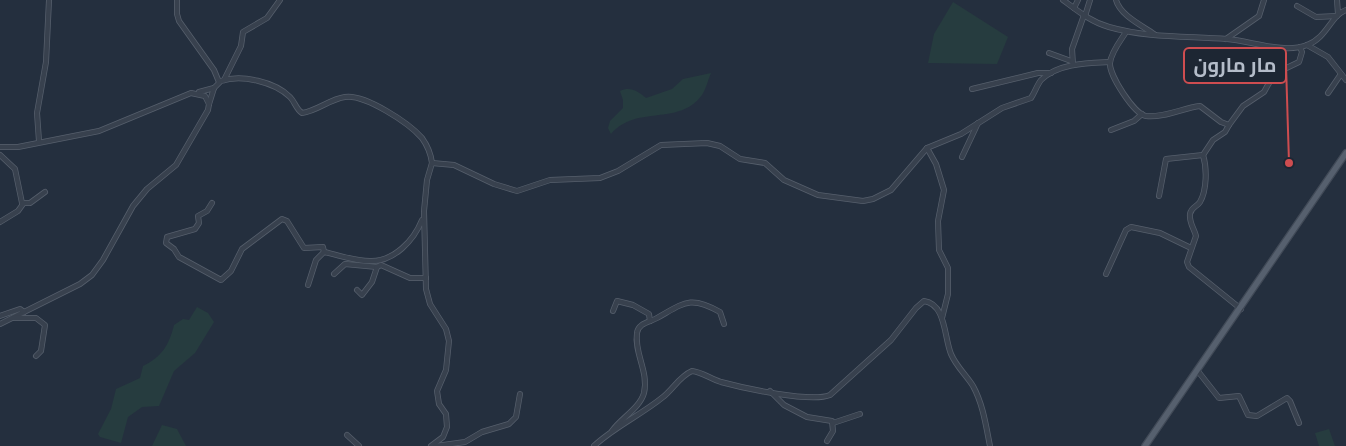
<svg xmlns="http://www.w3.org/2000/svg" width="1346" height="446" viewBox="0 0 1346 446" font-family="'Titillium Web',Cairo,sans-serif">
<style>
.green{fill:#263c3f}
.lines{fill:none;stroke-linecap:round;stroke-linejoin:round}
.minor-casing{stroke:#565f6c;stroke-width:6}
.major-casing{stroke:#414a57;stroke-width:8}
.minor{stroke:#38414e;stroke-width:4.5}
.major{stroke:#56606e;stroke-width:5.5}
.leader{fill:none;stroke:#ce4d50;stroke-width:2}
.callout-dot{fill:#ce4d50;stroke:#1d2633;stroke-width:2}
.callout{fill:#1d2633;stroke:#ce4d50;stroke-width:2}
.callout-label{font-size:20px;text-anchor:middle;font-weight:bold;fill:#b4bcc9}
</style>
<rect width="100%" height="100%" fill="#242f3e"/>
<g class="green">
<path d="M 953,2 L 1008,37 L 997,64 L 928,63 L 934,34 Z"/>
<path d="M 711,73 C 708,80 706,89 702,95 C 678,127 637,104 611,134 L 608,128 L 610,121 L 623,108 L 623,100 L 620,91 C 630,86 638,91 646,98 L 672,89 L 683,79 Z"/>
<path d="M 197,307 L 208,313 L 214,322 L 195,353 L 174,371 L 159,406 L 142,407 L 128,417 L 121,443 L 100,437 L 98,434 L 111,409 L 116,389 L 140,378 L 143,366 C 162,357 169,345 174,325 L 183,319 L 189,320 Z"/>
<path d="M 162,425 L 177,429 L 186,446 L 152,446 Z"/>
<path d="M 1329,429 L 1335,446 L 1319,446 L 1315,433 Z"/>
</g>
<g class="lines">
<g class="minor-casing">
<g id="minor">
<path d="M 177,0 L 177,14 L 179,21 L 214,70 L 219,82"/>
<path d="M 1063,0 C 1078,11 1091,22 1109,27 C 1147,38 1188,36 1227,39 C 1251,41 1284,54 1307,45 C 1327,38 1331,15 1346,10"/>
<path d="M 1116,0 C 1120,15 1141,25 1154,34"/>
<path d="M 1337,0 L 1338,14"/>
<path d="M 1297,6 L 1316,17 L 1337,16"/>
<path d="M 1074,8 L 1078,0"/>
<path d="M 1085,16 L 1090,0"/>
<path d="M 1126,32 C 1121,40 1111,52 1110,63 C 1109,75 1134,114 1146,116 C 1164,118 1183,108 1200,106 L 1221,122 L 1229,125 L 1243,106 L 1264,92 L 1274,74 L 1299,62 L 1302,52 L 1300,47"/>
<path d="M 1226,39 L 1259,16 L 1264,0"/>
<path d="M 1307,45 L 1328,57 L 1346,80"/>
<path d="M 1049,53 L 1071,61"/>
<path d="M 1073,65 L 1072,49 L 1084,15"/>
<path d="M 224,80 L 241,46 L 243,32 L 267,18 L 280,0"/>
<path d="M 972,89 L 1038,73 L 1051,73"/>
<path d="M 199,92 L 214,88"/>
<path d="M 1328,93 L 1341,74"/>
<path d="M 209,104 L 214,88 L 221,81 C 242,74 275,82 290,97 C 295,102 296,109 302,113 C 317,111 330,99 345,97 C 365,94 409,123 422,138 C 427,145 431,155 432,163 L 427,180 L 424,211 L 426,289 L 430,304 L 446,329 L 449,341 L 446,370 L 437,391 L 439,404 L 446,414 L 447,427 L 443,437 L 431,446"/>
<path d="M 1111,130 L 1134,121 L 1142,114"/>
<path d="M 39,141 L 37,113 L 46,62 L 49,0"/>
<path d="M 0,147 L 18,147 L 99,131 L 191,93 L 205,96 L 209,104 L 208,110 L 176,165 L 147,189 L 133,206 L 103,260 L 92,275 L 80,284 L 0,324"/>
<path d="M 927,148 L 936,164 L 944,190 L 938,221 L 939,250 L 948,268 L 948,294 L 942,318"/>
<path d="M 0,155 L 15,169 L 22,203 L 30,203 L 45,192"/>
<path d="M 1203,155 C 1207,168 1207,190 1200,202 C 1197,207 1191,207 1190,214 C 1189,223 1194,228 1196,236 L 1187,262 L 1189,267 L 1241,309"/>
<path d="M 962,157 L 978,123"/>
<path d="M 432,163 L 454,165 L 494,184 L 517,191 L 550,180 L 600,178 L 618,171 L 661,145 L 707,143 L 720,146 L 740,159 L 765,163 L 784,180 L 818,195 L 863,201 L 873,199 L 891,190 L 927,148 L 961,134 L 1002,108 L 1031,98 C 1035,92 1037,85 1041,80 C 1058,63 1089,63 1110,62"/>
<path d="M 1159,196 L 1166,159 L 1203,155 L 1213,140 L 1225,132 L 1229,125"/>
<path d="M 212,203 L 207,211 L 198,216 L 199,223 L 195,229 L 167,237 L 166,243 L 174,249 L 179,257 L 221,280 L 231,271 L 242,249 L 282,219 L 287,221 L 304,248 L 323,247 L 324,252"/>
<path d="M 0,222 L 18,211 L 23,204"/>
<path d="M 334,274 L 345,264 L 377,267"/>
<path d="M 1106,274 L 1126,230 L 1131,227 L 1160,233 L 1191,248"/>
<path d="M 308,285 L 316,260 L 324,252 C 339,255 354,261 370,261 C 394,262 414,240 422,220"/>
<path d="M 357,290 L 362,295 L 372,282 L 377,267 L 381,265 L 410,278 L 426,278"/>
<path d="M 613,311 L 617,301 L 633,305 L 649,314 L 650,321"/>
<path d="M 0,316 L 20,309 L 24,312"/>
<path d="M 14,318 L 36,318 L 45,325 L 41,351 L 36,356"/>
<path d="M 1197,370 L 1219,398 L 1239,396 L 1248,415 L 1257,416 L 1287,398 L 1290,401 L 1299,423"/>
<path d="M 770,391 L 784,405 L 807,417 L 832,421 L 833,431 L 827,441"/>
<path d="M 833,423 L 860,414"/>
<path d="M 612,431 C 620,419 640,408 644,393 C 649,372 634,353 637,333 C 638,323 650,322 657,318 C 684,303 690,295 720,312 L 724,324"/>
<path d="M 347,435 L 359,446"/>
<path d="M 436,446 L 465,442 L 482,432 L 509,424 L 516,417 L 520,394"/>
<path d="M 594,446 C 614,427 641,415 663,397 C 673,389 680,376 692,371 C 702,372 711,379 721,382 C 743,388 811,403 830,395 L 891,340 L 916,308 L 924,301 C 946,304 944,337 951,354 C 956,366 966,375 973,386 C 983,404 986,426 990,446"/>
</g>
</g>
<g class="major-casing">
<path id="major" d="M 1145,446 L 1346,153"/>
</g>
<use href="#minor" class="minor"/>
<use href="#major" class="major"/>
</g>
<path class="leader" d="M1289 163L1286 65"/>
<circle class="callout-dot" cx="1289" cy="163" r="5"/>
<rect class="callout" x="1184" y="48" width="102" height="35" rx="5"/>
<g class="callout-label">
<text x="1235" y="72">مار مارون</text>
</g>
</svg>
